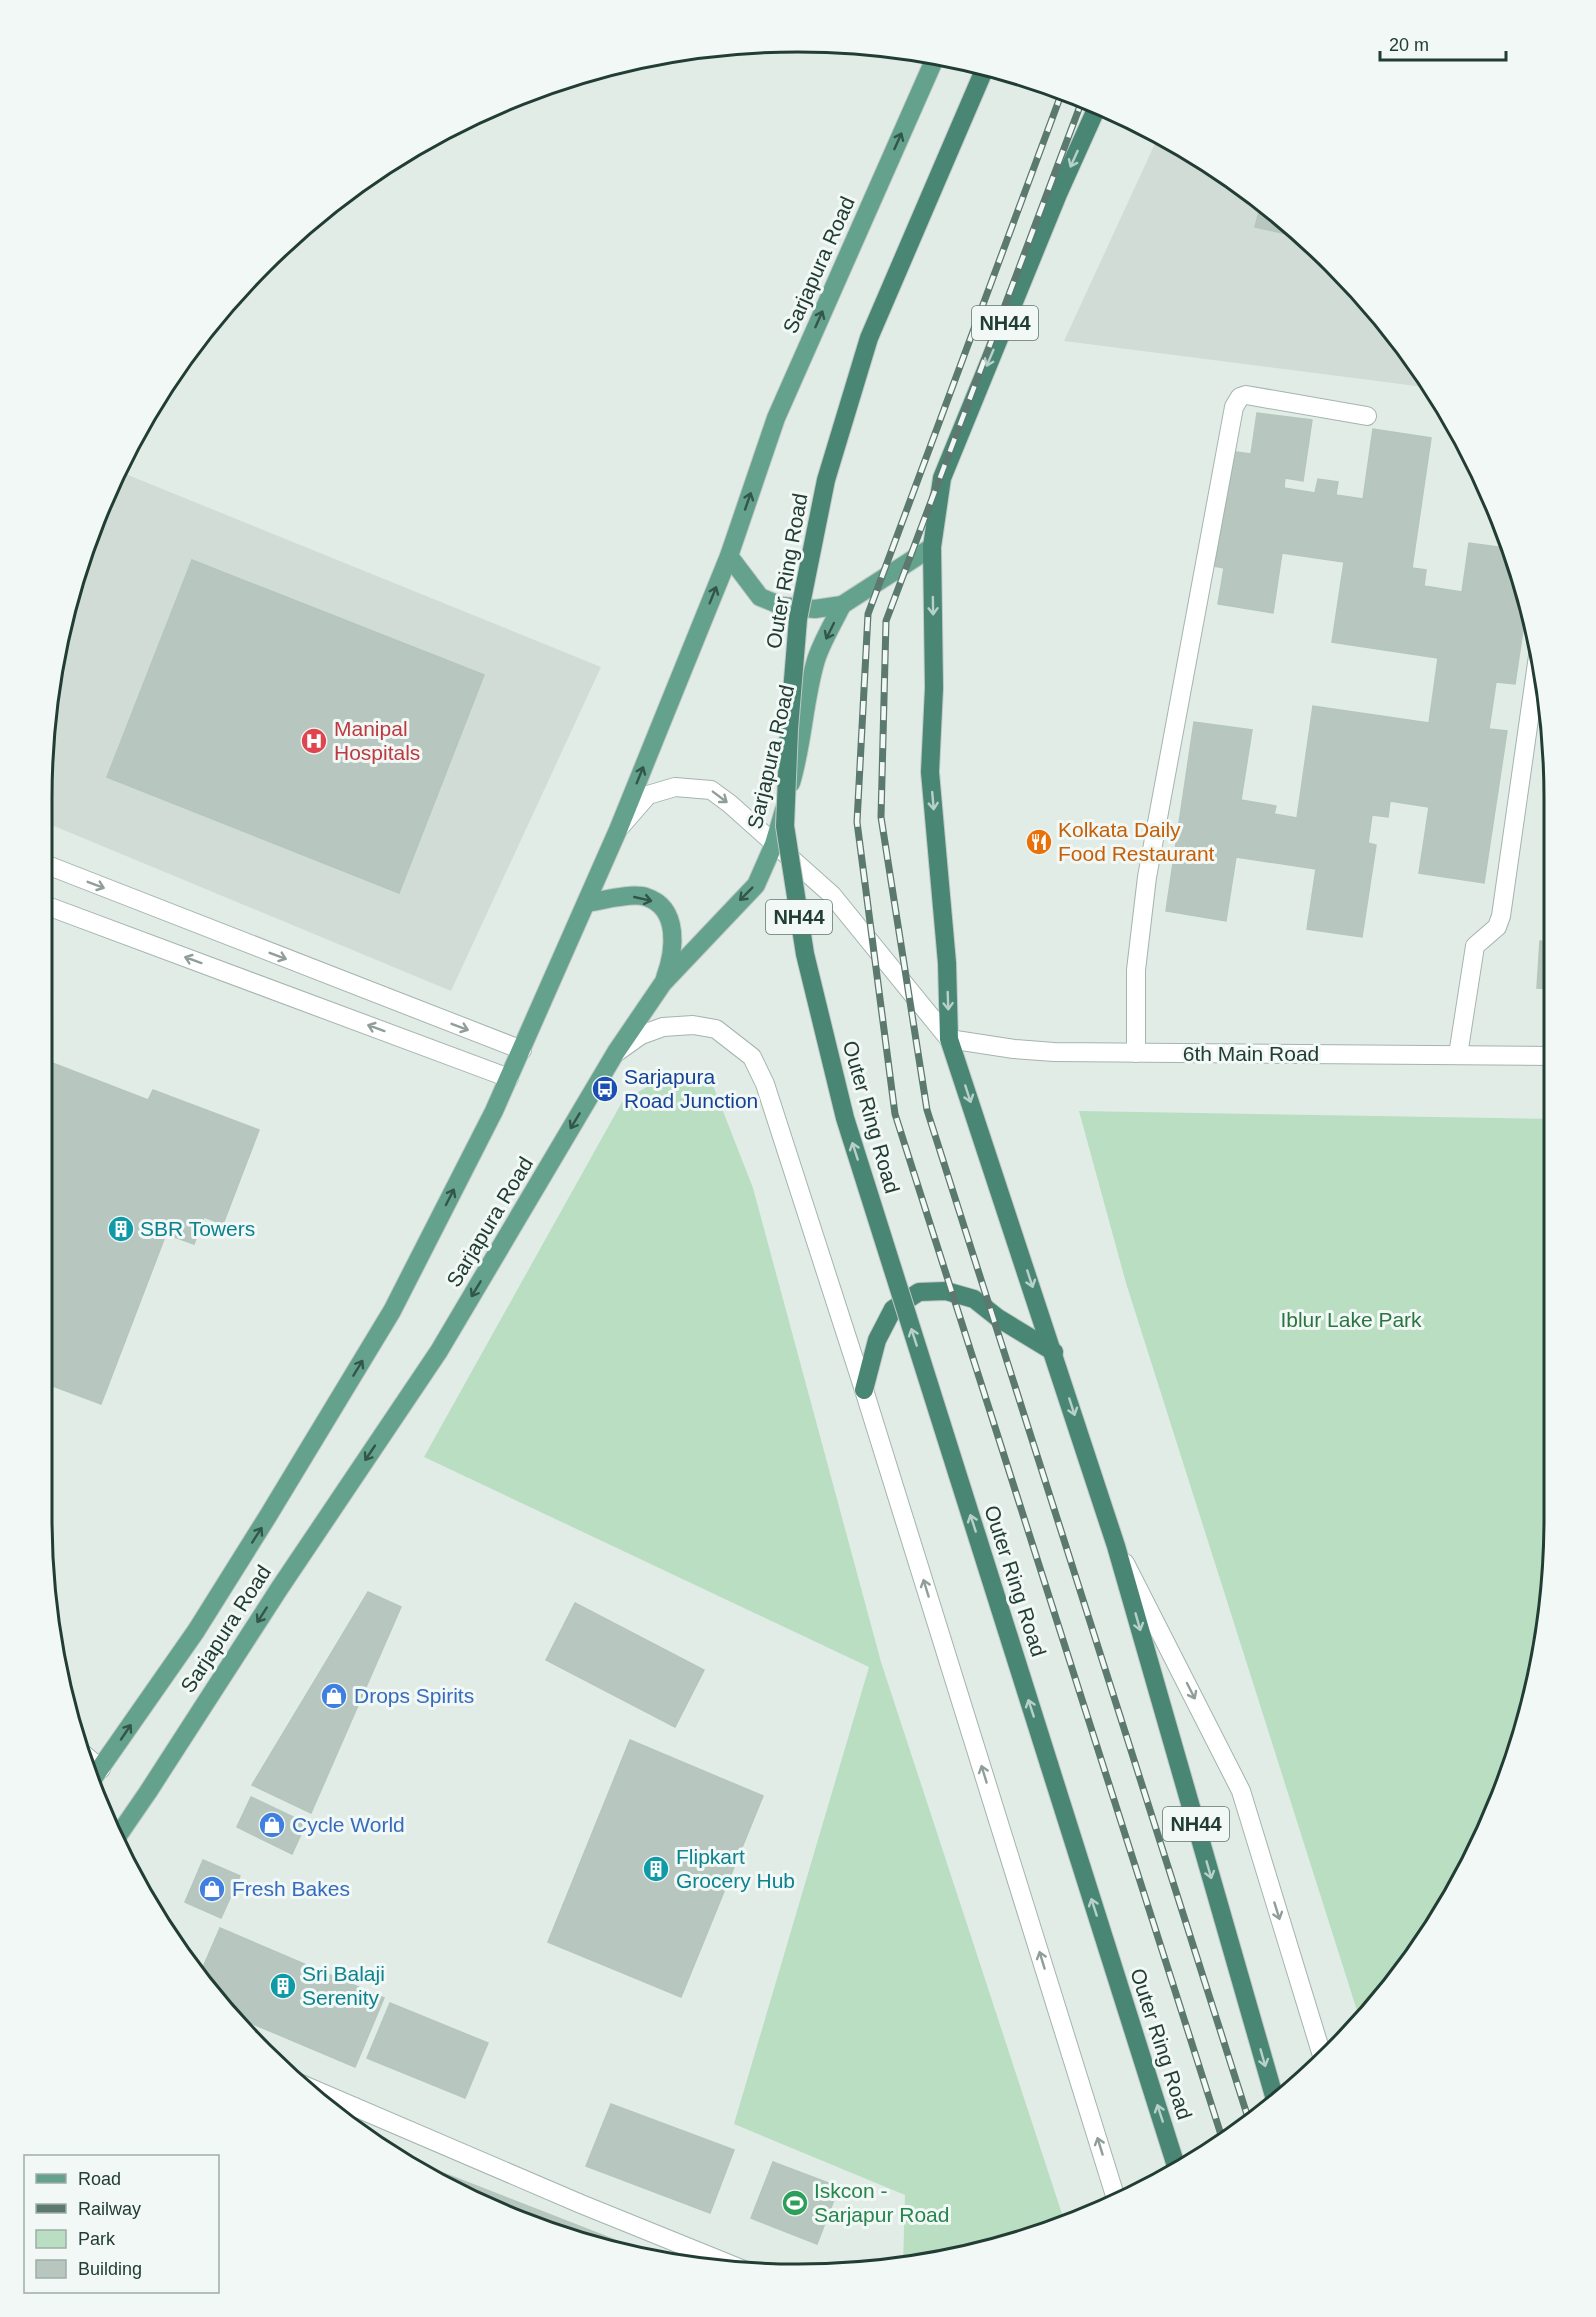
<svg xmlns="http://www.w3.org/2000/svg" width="1596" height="2317" viewBox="0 0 1596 2317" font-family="Arial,sans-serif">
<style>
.built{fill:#d0dcd5}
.green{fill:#badec1}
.building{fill:#b7c7bf;stroke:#b4c6bd;stroke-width:1.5}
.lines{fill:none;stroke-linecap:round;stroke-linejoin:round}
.minor-casing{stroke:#a4b4ae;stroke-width:20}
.tertiary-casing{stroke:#a4b4ae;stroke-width:20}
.primary-casing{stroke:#c1c9c6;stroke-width:20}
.trunk-casing{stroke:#c1c9c6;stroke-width:20}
.minor{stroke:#fff;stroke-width:18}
.tertiary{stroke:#fff;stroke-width:18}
.primary{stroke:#65a28e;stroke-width:18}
.trunk{stroke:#498674;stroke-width:18}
.rail-casing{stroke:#5c796f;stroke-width:7}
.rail{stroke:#f2f8f5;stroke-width:4.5;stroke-dasharray:14;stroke-linecap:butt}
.trunk-bridge-casing{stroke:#c1c9c6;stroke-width:20;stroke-linecap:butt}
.trunk-bridge{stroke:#498674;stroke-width:18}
.oneway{stroke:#32564a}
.oneway2{stroke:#b7d0c8}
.oneway3{stroke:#909e9a}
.labels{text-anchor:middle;stroke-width:6;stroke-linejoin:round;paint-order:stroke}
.shield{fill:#f2f8f5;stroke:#60756e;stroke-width:1.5}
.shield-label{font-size:20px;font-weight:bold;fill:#213d34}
.street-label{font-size:21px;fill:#213d34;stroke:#f2f8f5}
.health-label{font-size:21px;fill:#be3a42;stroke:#f2f8f5;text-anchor:start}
.food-label{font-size:21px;fill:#c56008;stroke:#f2f8f5;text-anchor:start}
.transit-label{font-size:21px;fill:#164399;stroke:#f2f8f5;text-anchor:start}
.culture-label{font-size:21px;fill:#0d838f;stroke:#f2f8f5;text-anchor:start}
.park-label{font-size:21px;fill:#2b7542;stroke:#f2f8f5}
.shop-label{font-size:21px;fill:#366cbe;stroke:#f2f8f5;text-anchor:start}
.leisure-label{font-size:21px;fill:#27864d;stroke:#f2f8f5;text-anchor:start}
.rim{fill:none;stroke:#213d34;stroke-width:3}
</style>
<rect width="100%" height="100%" fill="#e1ece7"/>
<g class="built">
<path d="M 1158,137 L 1218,170 L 1333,264 L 1426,378 L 1432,388 L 1064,341 Z"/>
<path d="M 118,471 L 601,667 L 451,991 L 42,821 L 42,798 L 56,651 Z"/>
</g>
<g class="green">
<path d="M 665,1076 L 712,1083 L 753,1188 L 881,1662 L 1064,2220 L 945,2261 L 903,2266 L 905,2195 L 734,2124 L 869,1667 L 424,1457 L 622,1102 Z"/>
<path d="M 1079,1111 L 1554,1119 L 1554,1519 L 1539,1667 L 1496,1809 L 1426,1939 L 1360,2020 L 1126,1283 Z"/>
</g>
<g class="building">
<path d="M 1261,204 L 1301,237 L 1255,227 Z"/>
<path d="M 1257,413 L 1312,420 L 1303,481 L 1285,478 L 1284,488 L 1315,493 L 1318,479 L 1338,482 L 1336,495 L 1363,499 L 1373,429 L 1431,438 L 1412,568 L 1426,570 L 1424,586 L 1462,592 L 1469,543 L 1505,548 L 1526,610 L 1515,684 L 1496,682 L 1489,729 L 1507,731 L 1484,883 L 1419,873 L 1429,807 L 1390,801 L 1388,817 L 1372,815 L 1368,843 L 1376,845 L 1362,937 L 1307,929 L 1316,869 L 1236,857 L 1226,921 L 1166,911 L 1194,722 L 1252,730 L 1241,800 L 1276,806 L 1274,814 L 1297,818 L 1313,706 L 1429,723 L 1438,658 L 1332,642 L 1344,562 L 1282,553 L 1273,613 L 1218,604 L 1224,568 L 1213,566 L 1229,451 L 1251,454 Z"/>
<path d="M 192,560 L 484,675 L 399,893 L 107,777 Z"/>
<path d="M 1554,856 L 1554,937 L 1546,936 Z"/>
<path d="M 1540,941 L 1554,942 L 1554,989 L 1537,988 Z"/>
<path d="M 42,1059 L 148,1100 L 153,1090 L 259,1130 L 223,1224 L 204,1217 L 194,1244 L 166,1234 L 101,1404 L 42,1382 Z"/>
<path d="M 368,1592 L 401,1607 L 311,1813 L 252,1785 Z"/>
<path d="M 575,1603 L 704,1670 L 675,1727 L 546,1660 Z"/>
<path d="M 630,1740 L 763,1796 L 681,1997 L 548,1942 Z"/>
<path d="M 251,1797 L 306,1823 L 292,1854 L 237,1827 Z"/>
<path d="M 203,1860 L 240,1876 L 221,1918 L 185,1902 Z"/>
<path d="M 220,1928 L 384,1998 L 355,2067 L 239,2018 L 200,1974 Z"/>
<path d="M 390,2003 L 488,2043 L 465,2098 L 367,2058 Z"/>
<path d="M 611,2104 L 734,2150 L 710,2213 L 586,2166 Z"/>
<path d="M 392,2153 L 661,2258 L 508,2217 L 420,2174 Z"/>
<path d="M 773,2162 L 839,2187 L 817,2244 L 751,2218 Z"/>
</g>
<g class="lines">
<g class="minor-casing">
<g id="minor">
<path d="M 42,863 L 522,1050"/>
<path d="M 42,904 L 509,1078"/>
<path d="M 1136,1053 L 1136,970 L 1147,877 L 1234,407 L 1240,397 L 1246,395 L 1367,416"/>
<path d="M 1458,1055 L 1475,946 L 1497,927 L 1501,916 L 1539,649"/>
<path d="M 82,1753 L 101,1769"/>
<path d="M 294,2081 L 581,2204 L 744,2270"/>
</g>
</g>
<g class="tertiary-casing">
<g id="tertiary">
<path d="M 621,826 L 648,795 L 675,787 L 711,790 L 730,804 L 832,895 L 949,1039 L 1014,1049 L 1054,1052 L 1554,1056"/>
<path d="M 617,1052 L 641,1035 L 663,1027 L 693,1025 L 716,1029 L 752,1057 L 765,1084 L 864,1390 L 1117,2202"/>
<path d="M 1125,1563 L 1241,1791 L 1324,2062"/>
</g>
</g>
<g class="primary-casing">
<g id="primary">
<path d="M 729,556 L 760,597 L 782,606 L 815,609 L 842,605 L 932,547"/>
<path d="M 791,783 C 803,743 804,700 816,660 C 822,641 834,622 842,605"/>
<path d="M 586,903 C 601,901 632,892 646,897 C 680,908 675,951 665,978"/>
<path d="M 92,1780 L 196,1631 L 268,1516 L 392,1311 L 494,1111 L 618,830 L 729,556 L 776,418 L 936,56"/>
<path d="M 115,1840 L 148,1792 L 279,1589 L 439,1351 L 616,1052 L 663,983 L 756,885 L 774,844 L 784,810"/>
</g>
</g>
<g class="trunk-casing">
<g id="trunk">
<path d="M 1098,105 L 1058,194 L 942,478 L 932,547 L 934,688 L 930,772 L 947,963 L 949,1039 L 1116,1546 L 1276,2103"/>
<path d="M 864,1390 L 877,1340 L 893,1309 L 919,1292 L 946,1291 L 974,1299 L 998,1318 L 1054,1352"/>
<path d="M 1049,1764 L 1177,2169"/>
</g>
</g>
<use href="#minor" class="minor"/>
<use href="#tertiary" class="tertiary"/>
<use href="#primary" class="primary"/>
<use href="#trunk" class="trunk"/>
<g class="rail-casing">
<g id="rail">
<path d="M 1062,92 L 868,614 L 857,822 L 895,1114 L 1223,2141"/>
<path d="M 1083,98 L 886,621 L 881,817 L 927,1110 L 1250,2124"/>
</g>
</g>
<use href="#rail" class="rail"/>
<g class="trunk-bridge-casing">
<path id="trunk-bridge" d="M 985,68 L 869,338 L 826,480 L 798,619 L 789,729 L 785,826 L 805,954 L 845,1118 L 1049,1764"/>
</g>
<use href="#trunk-bridge" class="trunk-bridge"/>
</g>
<defs><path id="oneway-shaft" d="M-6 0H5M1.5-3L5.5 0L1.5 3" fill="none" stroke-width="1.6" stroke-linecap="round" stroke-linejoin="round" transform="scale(1.5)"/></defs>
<g class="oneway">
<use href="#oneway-shaft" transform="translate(898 141) rotate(-66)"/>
<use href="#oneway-shaft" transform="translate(819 319) rotate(-66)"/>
<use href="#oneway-shaft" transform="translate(748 501) rotate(-71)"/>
<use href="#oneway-shaft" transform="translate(713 595) rotate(-68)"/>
<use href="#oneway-shaft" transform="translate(830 631) rotate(116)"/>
<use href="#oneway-shaft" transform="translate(640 775) rotate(-68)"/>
<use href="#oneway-shaft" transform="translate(746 894) rotate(135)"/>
<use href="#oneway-shaft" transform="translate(643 899) rotate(13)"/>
<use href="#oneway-shaft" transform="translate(575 1121) rotate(121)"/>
<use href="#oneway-shaft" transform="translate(450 1197) rotate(-63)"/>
<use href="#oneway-shaft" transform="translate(476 1289) rotate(121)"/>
<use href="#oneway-shaft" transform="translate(358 1368) rotate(-59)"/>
<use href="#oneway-shaft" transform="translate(370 1453) rotate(124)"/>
<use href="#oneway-shaft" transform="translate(257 1535) rotate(-57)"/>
<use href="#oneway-shaft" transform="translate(262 1615) rotate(123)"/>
<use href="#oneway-shaft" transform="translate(126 1732) rotate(-56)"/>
</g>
<g class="oneway2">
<use href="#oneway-shaft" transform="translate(1074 159) rotate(114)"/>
<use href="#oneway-shaft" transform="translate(990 358) rotate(113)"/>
<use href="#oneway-shaft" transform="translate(933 606) rotate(89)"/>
<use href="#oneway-shaft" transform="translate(933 801) rotate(85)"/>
<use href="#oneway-shaft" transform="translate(948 1001) rotate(88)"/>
<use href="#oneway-shaft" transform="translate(968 1094) rotate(72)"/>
<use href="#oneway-shaft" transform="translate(855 1151) rotate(-108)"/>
<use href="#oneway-shaft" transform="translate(1030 1279) rotate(72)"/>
<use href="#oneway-shaft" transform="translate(914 1337) rotate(-108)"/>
<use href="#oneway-shaft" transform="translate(1072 1407) rotate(72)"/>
<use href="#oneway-shaft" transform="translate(973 1523) rotate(-108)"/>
<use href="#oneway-shaft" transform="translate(1138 1622) rotate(74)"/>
<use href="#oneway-shaft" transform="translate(1031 1708) rotate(-108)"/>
<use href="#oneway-shaft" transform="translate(1209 1870) rotate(74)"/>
<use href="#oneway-shaft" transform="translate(1094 1907) rotate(-108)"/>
<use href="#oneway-shaft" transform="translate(1263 2058) rotate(74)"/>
<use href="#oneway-shaft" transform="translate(1160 2113) rotate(-108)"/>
</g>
<g class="oneway3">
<use href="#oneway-shaft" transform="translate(720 797) rotate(37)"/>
<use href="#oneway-shaft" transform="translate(96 885) rotate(21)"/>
<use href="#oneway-shaft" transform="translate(278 956) rotate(21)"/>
<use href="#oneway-shaft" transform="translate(193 960) rotate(-160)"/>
<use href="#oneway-shaft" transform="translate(460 1027) rotate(21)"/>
<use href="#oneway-shaft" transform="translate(376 1028) rotate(-160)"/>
<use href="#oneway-shaft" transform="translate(926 1588) rotate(-107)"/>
<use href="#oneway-shaft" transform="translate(1191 1691) rotate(63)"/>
<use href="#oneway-shaft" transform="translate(984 1774) rotate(-107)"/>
<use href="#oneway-shaft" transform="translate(1277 1911) rotate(73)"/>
<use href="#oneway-shaft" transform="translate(1042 1960) rotate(-107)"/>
<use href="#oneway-shaft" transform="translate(1100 2146) rotate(-107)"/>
</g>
<defs>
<g id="hospital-disc" transform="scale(1.35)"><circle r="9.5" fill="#e0444e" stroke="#f2f8f5"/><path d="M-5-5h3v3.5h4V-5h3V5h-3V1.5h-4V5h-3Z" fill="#fff"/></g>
<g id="restaurant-disc" transform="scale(1.35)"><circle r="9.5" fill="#e8710a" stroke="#f2f8f5"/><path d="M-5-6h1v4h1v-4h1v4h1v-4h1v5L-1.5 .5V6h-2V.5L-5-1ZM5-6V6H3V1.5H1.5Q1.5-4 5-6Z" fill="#fff"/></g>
<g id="bus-disc" transform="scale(1.35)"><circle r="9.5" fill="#1a4fb4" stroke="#f2f8f5"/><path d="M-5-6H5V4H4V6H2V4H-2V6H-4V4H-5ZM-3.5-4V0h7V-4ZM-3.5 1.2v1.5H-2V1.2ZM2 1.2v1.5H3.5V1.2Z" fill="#fff"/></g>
<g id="building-disc" transform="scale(1.35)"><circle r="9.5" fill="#0f9aa8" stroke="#f2f8f5"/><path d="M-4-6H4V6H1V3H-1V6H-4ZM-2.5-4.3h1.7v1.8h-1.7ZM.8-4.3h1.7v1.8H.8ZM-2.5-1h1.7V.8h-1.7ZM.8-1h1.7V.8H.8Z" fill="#fff"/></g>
<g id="shop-disc" transform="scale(1.35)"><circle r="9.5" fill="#3f7fe0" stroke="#f2f8f5"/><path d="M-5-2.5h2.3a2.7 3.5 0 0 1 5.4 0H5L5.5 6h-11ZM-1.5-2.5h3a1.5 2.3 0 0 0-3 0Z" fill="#fff"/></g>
<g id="stadium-disc" transform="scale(1.35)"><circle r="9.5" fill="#2e9e5b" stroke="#f2f8f5"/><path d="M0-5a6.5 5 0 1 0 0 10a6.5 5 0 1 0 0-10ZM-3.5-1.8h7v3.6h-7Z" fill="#fff"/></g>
</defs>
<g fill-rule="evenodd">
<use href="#hospital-disc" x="314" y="741"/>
<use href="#restaurant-disc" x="1039" y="842"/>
<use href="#bus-disc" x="605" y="1089"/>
<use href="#building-disc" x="121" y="1229"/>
<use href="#shop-disc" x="334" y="1696"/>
<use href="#shop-disc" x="272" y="1825"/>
<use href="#building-disc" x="656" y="1869"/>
<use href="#shop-disc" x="212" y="1889"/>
<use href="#building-disc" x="283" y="1986"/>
<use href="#stadium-disc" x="795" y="2203"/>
</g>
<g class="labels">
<g class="shield">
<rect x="972" y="306" width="66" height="34" rx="4.5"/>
<rect x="766" y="900" width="66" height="34" rx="4.5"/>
<rect x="1163" y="1807" width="66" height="34" rx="4.5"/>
</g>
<g class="shield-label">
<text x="1005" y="330">NH44</text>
<text x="799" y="924">NH44</text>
<text x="1196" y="1831">NH44</text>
</g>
<g class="street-label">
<text transform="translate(819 265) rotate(-66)" y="7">Sarjapura Road</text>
<text transform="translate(787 571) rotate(-80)" y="7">Outer Ring Road</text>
<text transform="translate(771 757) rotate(-77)" y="7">Sarjapura Road</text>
<text x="1251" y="1061">6th Main Road</text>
<text transform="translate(871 1117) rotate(74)" y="7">Outer Ring Road</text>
<text transform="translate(490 1222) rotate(-59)" y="7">Sarjapura Road</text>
<text transform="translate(1015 1581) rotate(72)" y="7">Outer Ring Road</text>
<text transform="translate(226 1629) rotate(-57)" y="7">Sarjapura Road</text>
<text transform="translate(1161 2044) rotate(72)" y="7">Outer Ring Road</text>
</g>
<g class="health-label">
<text x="334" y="736">Manipal<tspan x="334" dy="24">Hospitals</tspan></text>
</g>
<g class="food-label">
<text x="1058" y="837">Kolkata Daily<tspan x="1058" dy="24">Food Restaurant</tspan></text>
</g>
<g class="transit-label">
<text x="624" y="1084">Sarjapura<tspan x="624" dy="24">Road Junction</tspan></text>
</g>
<g class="culture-label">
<text x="140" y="1236">SBR Towers</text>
<text x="676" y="1864">Flipkart<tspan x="676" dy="24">Grocery Hub</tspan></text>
<text x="302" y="1981">Sri Balaji<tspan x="302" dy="24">Serenity</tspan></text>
</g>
<g class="park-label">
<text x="1351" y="1327">Iblur Lake Park</text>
</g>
<g class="shop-label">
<text x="354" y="1703">Drops Spirits</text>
<text x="292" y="1832">Cycle World</text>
<text x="232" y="1896">Fresh Bakes</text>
</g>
<g class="leisure-label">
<text x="814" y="2198">Iskcon -<tspan x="814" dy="24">Sarjapur Road</tspan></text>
</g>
</g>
<path d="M0 0H1596V2317H0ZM798 52H798A746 746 0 0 1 1544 798V1518A746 746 0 0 1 798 2264H798A746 746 0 0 1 52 1518V798A746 746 0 0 1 798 52Z" fill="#f2f8f5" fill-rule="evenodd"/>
<path class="rim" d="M798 52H798A746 746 0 0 1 1544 798V1518A746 746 0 0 1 798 2264H798A746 746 0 0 1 52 1518V798A746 746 0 0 1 798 52Z"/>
<rect x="24" y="2155" width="195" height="138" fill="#f2f8f5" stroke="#9eada8" stroke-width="1.5"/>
<rect x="36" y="2174" width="30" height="9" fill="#65a28e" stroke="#9eada8" stroke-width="1.5"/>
<text x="78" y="2185" font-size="18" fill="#213d34">Road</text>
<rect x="36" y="2204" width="30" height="9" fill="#5c796f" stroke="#9eada8" stroke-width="1.5"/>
<text x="78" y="2215" font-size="18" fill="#213d34">Railway</text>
<rect x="36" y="2230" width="30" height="18" fill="#badec1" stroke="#9eada8" stroke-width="1.5"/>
<text x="78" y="2245" font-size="18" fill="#213d34">Park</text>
<rect x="36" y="2260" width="30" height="18" fill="#b7c7bf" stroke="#9eada8" stroke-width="1.5"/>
<text x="78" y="2275" font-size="18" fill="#213d34">Building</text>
<path d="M1380 51v9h126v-9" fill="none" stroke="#213d34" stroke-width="3"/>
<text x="1389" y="51" font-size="18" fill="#213d34" stroke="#f2f8f5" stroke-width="4.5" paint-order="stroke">20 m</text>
</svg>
